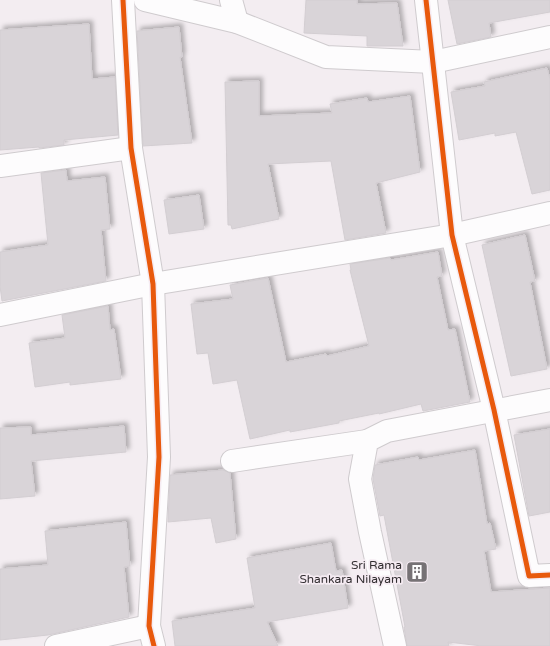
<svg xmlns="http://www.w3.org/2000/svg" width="550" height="646" viewBox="0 0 550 646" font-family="'Varela Round',sans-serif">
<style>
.building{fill:#d9d4d8;stroke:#d3ced2;filter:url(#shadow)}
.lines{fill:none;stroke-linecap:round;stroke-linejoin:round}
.street-casing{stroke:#cfcbce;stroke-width:24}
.street{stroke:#fdfcfd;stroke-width:22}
.cycleway-casing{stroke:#f5ebf2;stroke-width:8}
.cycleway{stroke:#e8590c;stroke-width:5}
.labels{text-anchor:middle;stroke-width:3.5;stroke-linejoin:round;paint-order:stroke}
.poi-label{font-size:12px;fill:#332f32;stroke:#f5ebf2;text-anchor:end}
</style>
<defs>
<filter id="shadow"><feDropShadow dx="3.5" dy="-3.5" stdDeviation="2" flood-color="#0004"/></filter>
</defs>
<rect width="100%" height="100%" fill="#f3edf1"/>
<g class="building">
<path d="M 306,0 L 357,0 L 357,4 L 397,3 L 403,46 L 367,46 L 367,36 L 304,33 Z"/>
<path d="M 448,0 L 550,0 L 550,12 L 489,23 L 491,37 L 457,44 Z"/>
<path d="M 89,24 L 92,79 L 115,77 L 118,135 L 64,140 L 64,145 L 39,148 L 39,147 L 0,150 L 0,30 Z"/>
<path d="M 179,27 L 182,57 L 180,57 L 192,143 L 143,146 L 137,31 Z"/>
<path d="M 547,68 L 550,79 L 550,190 L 532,194 L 516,132 L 495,136 L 495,133 L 459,140 L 451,92 L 485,86 L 484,82 Z"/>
<path d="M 259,81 L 259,116 L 332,113 L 330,104 L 367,98 L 368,102 L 410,96 L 420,172 L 376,183 L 386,233 L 345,240 L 331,161 L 268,164 L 279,219 L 232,229 L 231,225 L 228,225 L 225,82 Z"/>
<path d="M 66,170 L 67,181 L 105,177 L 110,229 L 101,230 L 106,281 L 2,301 L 0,286 L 0,252 L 48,245 L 41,173 Z"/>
<path d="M 199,195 L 204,229 L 169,234 L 164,200 Z"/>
<path d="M 525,235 L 535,281 L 530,282 L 547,369 L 511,376 L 482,245 Z"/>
<path d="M 438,252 L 442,276 L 437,277 L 448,330 L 455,329 L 470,402 L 423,411 L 421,404 L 379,414 L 379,413 L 339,421 L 339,423 L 290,432 L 290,430 L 250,439 L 237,380 L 213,384 L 208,353 L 197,354 L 191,304 L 233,299 L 230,285 L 268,278 L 286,362 L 326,354 L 327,356 L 369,346 L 350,270 L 351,270 L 350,264 L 390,258 L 391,260 Z"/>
<path d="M 108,306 L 110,330 L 114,329 L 121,379 L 70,385 L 70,382 L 35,387 L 29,343 L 65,338 L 62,315 Z"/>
<path d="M 124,426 L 126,452 L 31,461 L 35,496 L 0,499 L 0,428 L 31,427 L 31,435 Z"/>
<path d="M 550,429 L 550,512 L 529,516 L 514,435 Z"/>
<path d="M 475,450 L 487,524 L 490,523 L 496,549 L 484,551 L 491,592 L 550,588 L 550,646 L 482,646 L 448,642 L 449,646 L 407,646 L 404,627 L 405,627 L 384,515 L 380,516 L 373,479 L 375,465 L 418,457 L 419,460 Z"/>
<path d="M 223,470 L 230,473 L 236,539 L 216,543 L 211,518 L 168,522 L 170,475 Z"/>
<path d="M 126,522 L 130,566 L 124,567 L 129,617 L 48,635 L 0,640 L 0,569 L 48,565 L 45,531 Z"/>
<path d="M 331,543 L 336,571 L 342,570 L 348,608 L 267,622 L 278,646 L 175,646 L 172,621 L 255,608 L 247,558 Z"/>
</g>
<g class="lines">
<g class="street-casing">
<g id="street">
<path d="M 123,0 L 131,148 L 153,284 L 159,457 L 149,626 L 154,646"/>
<path d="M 145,0 L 237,22 L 326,57 L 433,62 L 550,37"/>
<path d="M 231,0 L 237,22"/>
<path d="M 426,0 L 452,235 L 494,410 L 529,576 L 550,575"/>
<path d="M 0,166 L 131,148"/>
<path d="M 0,315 L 153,284 L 452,235 L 550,213"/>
<path d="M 232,461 L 367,441"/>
<path d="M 56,646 L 149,626"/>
<path d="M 395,646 L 370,532 L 360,479 L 367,441 L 387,431 L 550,400"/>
</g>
</g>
<use href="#street" class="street"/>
<g class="cycleway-casing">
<g id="cycleway">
<path d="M 123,0 L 131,148 L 153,284 L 159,457 L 149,626 L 154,646"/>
<path d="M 426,0 L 452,235 L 494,410 L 529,576 L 550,575"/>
</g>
</g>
<use href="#cycleway" class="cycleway"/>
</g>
<defs>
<g id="building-square" transform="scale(1.15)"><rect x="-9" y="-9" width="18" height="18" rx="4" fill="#767275" stroke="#f5ebf2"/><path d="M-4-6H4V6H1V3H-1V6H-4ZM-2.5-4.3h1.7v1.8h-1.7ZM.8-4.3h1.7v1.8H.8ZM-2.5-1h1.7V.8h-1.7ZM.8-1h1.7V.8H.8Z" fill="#fff"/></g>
</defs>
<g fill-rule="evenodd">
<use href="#building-square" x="417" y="572"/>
</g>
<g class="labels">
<g class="poi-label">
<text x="402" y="569">Sri Rama<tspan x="402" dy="14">Shankara Nilayam</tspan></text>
</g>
</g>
</svg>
